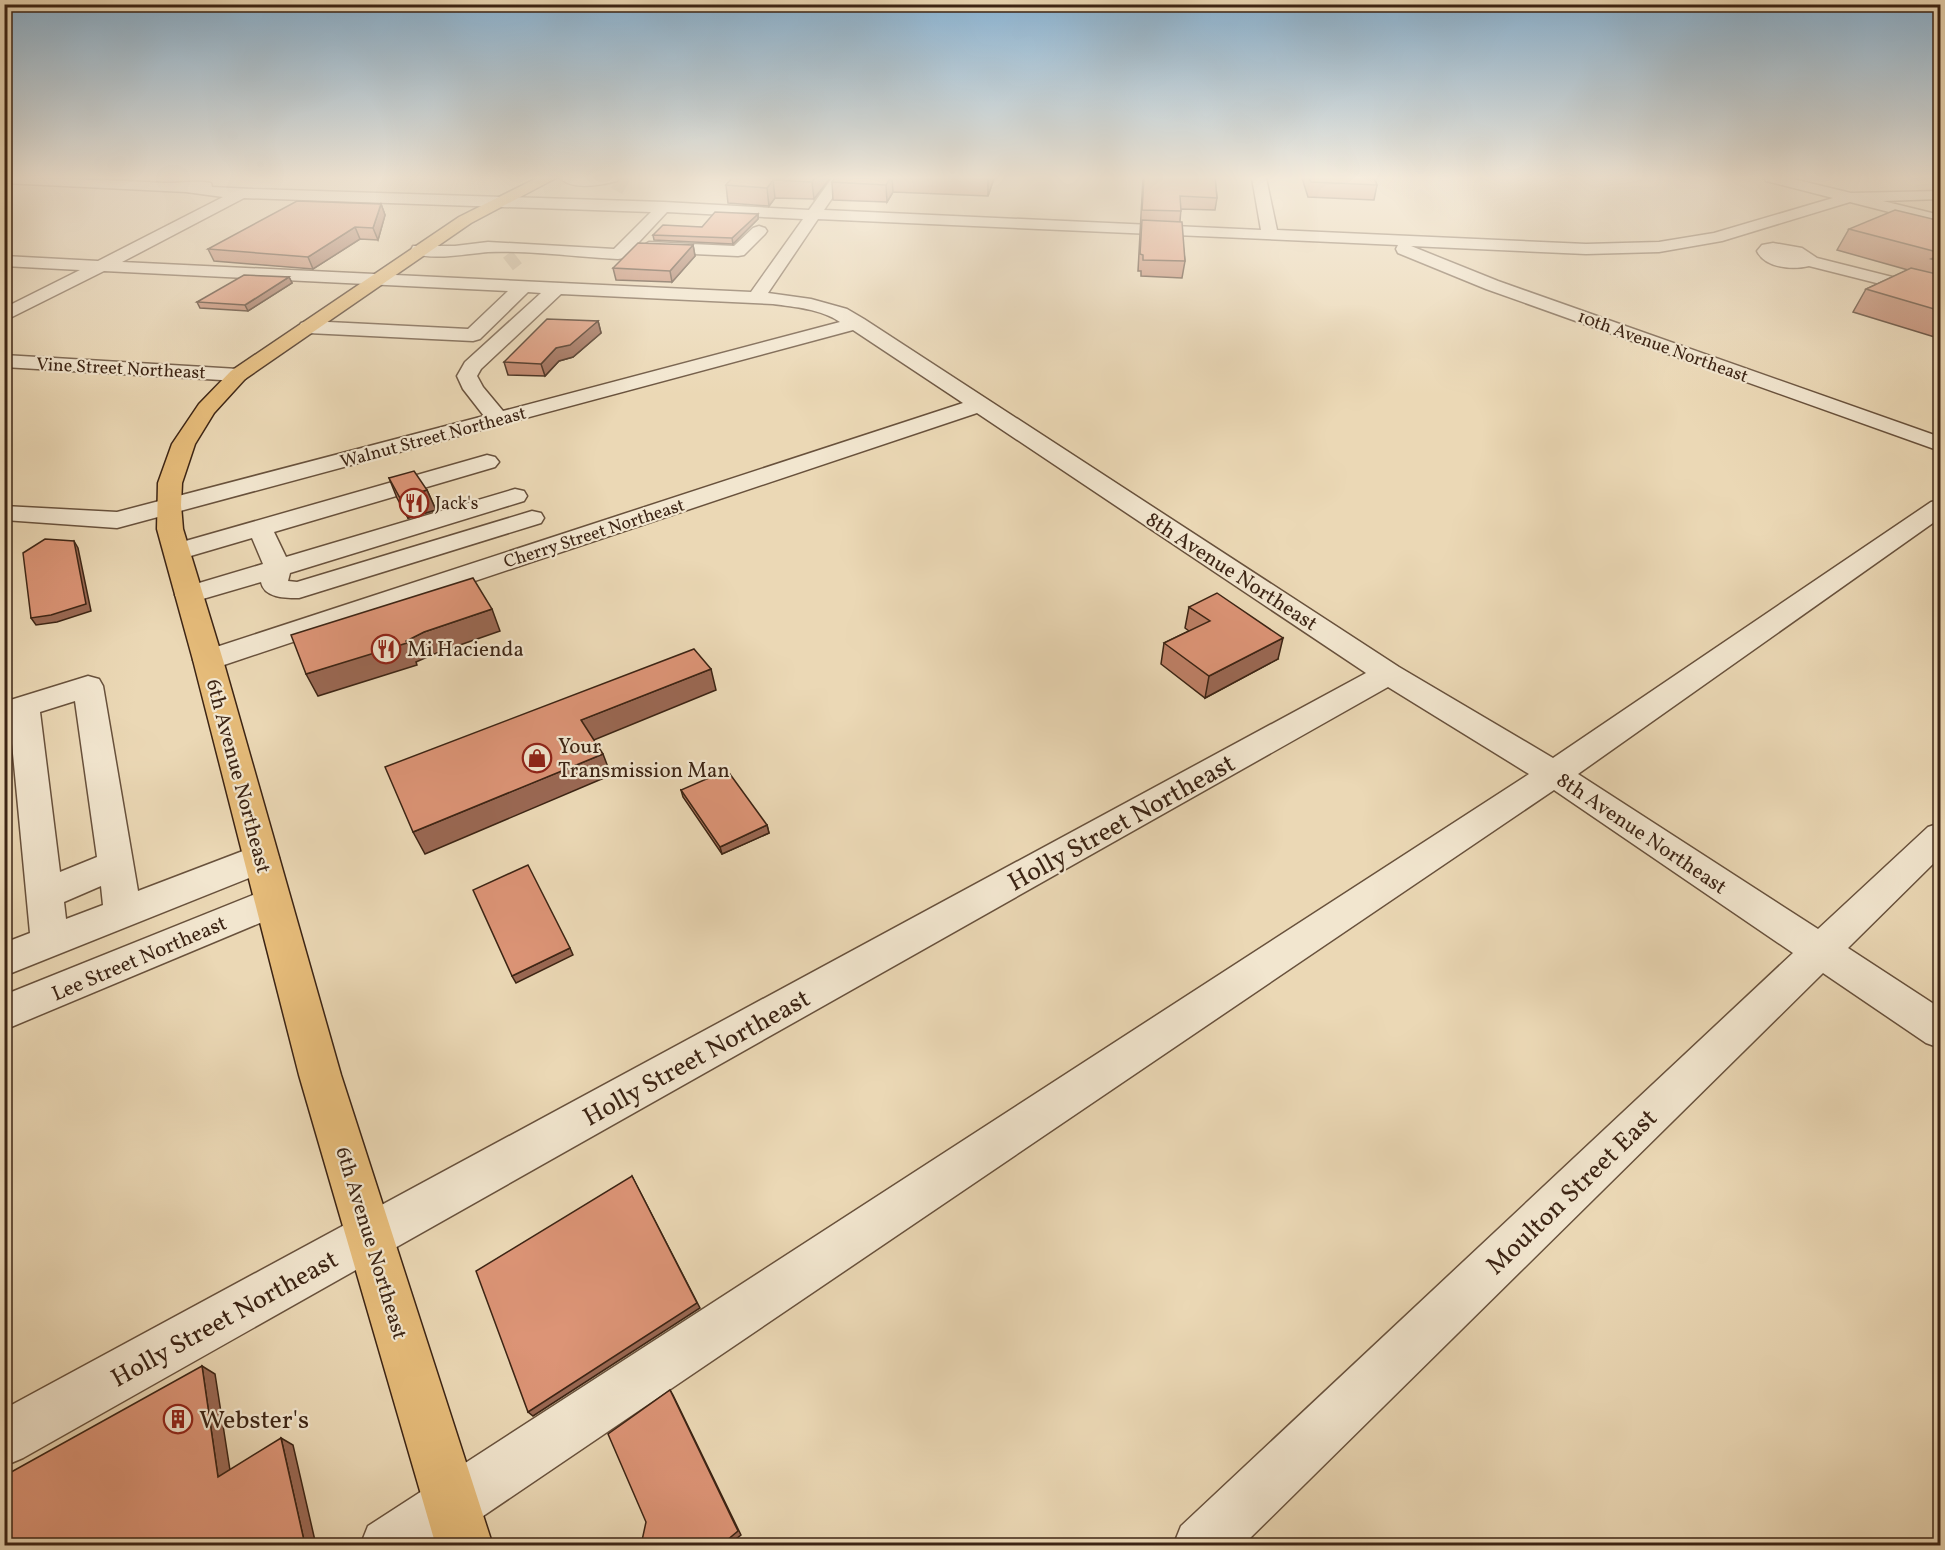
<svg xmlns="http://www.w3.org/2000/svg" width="1945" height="1550" viewBox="0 0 1945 1550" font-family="Vollkorn,serif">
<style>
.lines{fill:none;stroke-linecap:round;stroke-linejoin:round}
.minor-tunnel{stroke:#c8b495;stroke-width:16;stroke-dasharray:16 8;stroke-linecap:butt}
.minor-casing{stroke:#68513c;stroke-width:3}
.major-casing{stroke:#3c2414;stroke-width:3}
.minor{fill:#f2e6cf;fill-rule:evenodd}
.major{fill:#e6bc7a;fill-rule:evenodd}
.wall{fill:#bd7f65;stroke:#3c2414;stroke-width:1.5}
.shaded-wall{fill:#9a6853;stroke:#3c2414;stroke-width:1.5}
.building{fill:#dc9476;stroke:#3c2414;stroke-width:1.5}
.labels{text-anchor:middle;stroke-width:4.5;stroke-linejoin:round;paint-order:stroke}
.far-street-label{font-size:18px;fill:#3c2414;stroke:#f2e6cf}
.far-poi-label{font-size:18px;fill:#3c2414;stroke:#f2e6cf;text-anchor:start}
.street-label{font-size:21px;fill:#3c2414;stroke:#f2e6cf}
.poi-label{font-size:21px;fill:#3c2414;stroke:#f2e6cf;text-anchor:start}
.near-street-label{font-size:26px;fill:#3c2414;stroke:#f2e6cf}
.near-poi-label{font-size:26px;fill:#3c2414;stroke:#f2e6cf;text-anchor:start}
</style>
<rect width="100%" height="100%" fill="#ebd8b5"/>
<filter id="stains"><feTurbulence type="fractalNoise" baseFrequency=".00333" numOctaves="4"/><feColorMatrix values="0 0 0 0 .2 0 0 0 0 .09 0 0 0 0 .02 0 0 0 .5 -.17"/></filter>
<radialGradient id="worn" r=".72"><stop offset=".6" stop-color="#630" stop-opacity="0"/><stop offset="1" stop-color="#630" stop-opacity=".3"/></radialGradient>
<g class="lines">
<g class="minor-tunnel">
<path d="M 615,181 L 626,187"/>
<path d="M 508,264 L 517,257"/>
</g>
<g class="minor-casing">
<g id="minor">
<path d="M 4,178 C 58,178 112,180 165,183 C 180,183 198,180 211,183 L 212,187 L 252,189 L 664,202 L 809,210 L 832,178 L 846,178 L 824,210 L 1261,230 L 1252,178 L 1266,178 L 1277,230 L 1586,244 L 1659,242 L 1714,233 L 1833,198 L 1766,181 L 1764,178 L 1789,178 L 1851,193 L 1940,191 L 1940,199 L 1883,201 L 1940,215 L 1940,225 L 1850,202 L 1722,241 L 1659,252 L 1586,254 L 1411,246 L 1498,281 L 1940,437 L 1940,451 L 1486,289 L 1398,253 L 1396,249 L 1398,245 L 818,219 L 768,293 L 811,299 L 847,309 L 864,319 L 1399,667 L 1553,758 L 1931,502 L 1940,500 L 1940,518 L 1578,774 L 1818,929 L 1928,827 L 1940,823 L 1940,857 L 1848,948 L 1940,1008 L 1940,1048 L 1926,1043 L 1823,973 L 1242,1546 L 1173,1546 L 1181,1526 L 1793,953 L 1554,790 L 439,1546 L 360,1546 L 368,1526 L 1529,774 L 1388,687 L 23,1458 L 4,1466 L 4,1409 L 1366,673 L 977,413 L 218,667 L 208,669 L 198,667 L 193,660 L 198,653 L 963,403 L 853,330 L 117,528 L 4,520 L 4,506 L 117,512 L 484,416 L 463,389 L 457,376 L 465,362 L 541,293 L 528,292 L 480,339 L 473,341 L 308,333 L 301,331 L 299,327 L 301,323 L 308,321 L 468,329 L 508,291 L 104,271 L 4,321 L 4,308 L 80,270 L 4,266 L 4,256 L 98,261 L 223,197 L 186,192 L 4,183 ZM 244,198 L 651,212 L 614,249 L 488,242 L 455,246 L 413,246 L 411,250 C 421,263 472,253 488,252 C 530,250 575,257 618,259 L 624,258 L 667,212 L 803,219 L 751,292 L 122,262 ZM 561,294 L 773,304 C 795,307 821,309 840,322 L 503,411 L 483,387 L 477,376 L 481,369 Z"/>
<path d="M 560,178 L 619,178 L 617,181 C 601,185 573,191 560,178 Z"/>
<path d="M 759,226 L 765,228 L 767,231 L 765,234 L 744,255 L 738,256 L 649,252 L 641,247 L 649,242 L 734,246 L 753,228 Z"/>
<path d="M 1773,243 L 1802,248 L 1817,258 L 1940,289 L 1940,299 L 1809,266 C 1792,270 1765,268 1757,251 L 1762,245 Z"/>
<path d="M 4,355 L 238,369 L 245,371 L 248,375 L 245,379 L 238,381 L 4,367 Z"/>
<path d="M 487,455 L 495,457 L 499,462 L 495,467 L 274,532 L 286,557 L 515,489 L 524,491 L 527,496 L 524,501 L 290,573 L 288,581 L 297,582 L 532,511 L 541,513 L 544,518 L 541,523 L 299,598 C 285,598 264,598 261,582 L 189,603 L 179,601 L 175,595 L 179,589 L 263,564 L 252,538 L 177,560 L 168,558 L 164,552 L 168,546 Z"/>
<path d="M 88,676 L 99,679 L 103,686 L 138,891 L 261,844 L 274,848 L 279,858 L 274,868 L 4,976 L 4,943 L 30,933 L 10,722 L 4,723 L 4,702 ZM 75,701 L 97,857 L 60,872 L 40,712 ZM 101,886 L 103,905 L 66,919 L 64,902 Z"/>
<path d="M 273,887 L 286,892 L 291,902 L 286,912 L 4,1030 L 4,995 Z"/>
</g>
</g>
<g class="major-casing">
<path id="major" d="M 537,178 L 556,178 L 471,223 L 245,379 L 214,413 L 195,444 L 182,483 L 181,505 L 183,529 L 223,660 L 341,1075 L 493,1546 L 436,1546 L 299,1075 L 193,660 L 157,529 L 158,483 L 172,444 L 199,404 L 231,371 L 459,217 Z"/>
</g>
<use href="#minor" class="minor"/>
<use href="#major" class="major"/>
</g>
<g class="wall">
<path d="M 732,178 L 830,178 L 814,199 L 775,198 L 769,206 L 728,203 L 726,185 Z"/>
<path d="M 835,178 L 994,178 L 988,196 L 893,192 L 887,202 L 833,200 L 832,182 Z"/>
<path d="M 1143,178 L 1215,178 L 1217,198 L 1215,210 L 1181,209 L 1180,221 L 1185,261 L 1182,278 L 1141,276 L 1141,271 L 1138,271 Z"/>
<path d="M 1302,178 L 1374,178 L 1377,185 L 1374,200 L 1308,197 Z"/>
<path d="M 381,204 L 385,215 L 378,240 L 360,239 L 313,269 L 214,261 L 208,249 Z"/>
<path d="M 758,214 L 758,219 L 733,244 L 654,240 L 653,235 L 702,227 Z"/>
<path d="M 1941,221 L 1941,339 L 1853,312 L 1866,289 L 1908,270 L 1837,250 L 1849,229 Z"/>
<path d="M 693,245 L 695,256 L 672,282 L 616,280 L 613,268 Z"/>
<path d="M 289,277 L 292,283 L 248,311 L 200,308 L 197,302 Z"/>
<path d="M 598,321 L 601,333 L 573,357 L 559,361 L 545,376 L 508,375 L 504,362 Z"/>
<path d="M 389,478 L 427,490 L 436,510 L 408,518 L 397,498 Z"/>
<path d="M 1189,607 L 1278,659 L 1205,698 L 1161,664 L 1164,643 L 1189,631 L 1185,628 Z"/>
<path d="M 681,790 L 767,825 L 769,833 L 722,854 L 683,797 Z"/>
</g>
<g class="shaded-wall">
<path d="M 815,178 L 830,178 L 814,199 L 812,182 Z"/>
<path d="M 890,178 L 892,178 L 893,192 L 887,202 L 886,185 Z"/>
<path d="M 988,178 L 994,178 L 988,196 Z"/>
<path d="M 773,180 L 775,198 L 769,206 L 767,188 Z"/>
<path d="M 381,204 L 385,215 L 378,240 L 373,228 Z"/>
<path d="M 758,214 L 758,219 L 733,244 L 732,238 Z"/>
<path d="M 355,227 L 360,239 L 313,269 L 308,257 Z"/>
<path d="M 693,245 L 695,256 L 672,282 L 670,271 Z"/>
<path d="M 289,277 L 292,283 L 248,311 L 245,305 Z"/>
<path d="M 598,321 L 601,333 L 573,357 L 559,361 L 545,376 L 541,364 L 556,348 Z"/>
<path d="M 427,490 L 436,510 L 408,518 L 400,498 Z"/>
<path d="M 74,541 L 78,548 L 91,611 L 57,622 L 36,625 L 31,618 Z"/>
<path d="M 492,609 L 500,631 L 434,654 L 416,662 L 417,665 L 318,696 L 306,674 L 406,641 L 424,632 Z"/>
<path d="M 1283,638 L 1278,659 L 1205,698 L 1209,676 Z"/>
<path d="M 711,669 L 716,690 L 589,742 L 581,720 Z"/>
<path d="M 603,754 L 611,775 L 425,854 L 413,832 Z"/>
<path d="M 767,825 L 769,833 L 722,854 L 720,847 Z"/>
<path d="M 570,948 L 573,955 L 516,983 L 512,976 Z"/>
<path d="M 632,1176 L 700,1308 L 533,1416 L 528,1412 Z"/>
<path d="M 202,1366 L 215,1374 L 232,1483 L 218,1477 Z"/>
<path d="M 670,1390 L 673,1395 L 741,1535 L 728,1545 L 721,1545 Z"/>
<path d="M 281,1438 L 293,1445 L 316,1545 L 305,1545 Z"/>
</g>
<g class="building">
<path d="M 732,178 L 815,178 L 812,182 L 773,180 L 767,188 L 726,185 Z"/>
<path d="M 835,178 L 890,178 L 886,185 L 832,182 Z"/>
<path d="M 1144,178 L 1215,178 L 1217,198 L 1180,196 L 1181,211 L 1142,210 Z"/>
<path d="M 1309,178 L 1374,178 L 1377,185 L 1311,182 Z"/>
<path d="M 297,201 L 381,204 L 373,228 L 355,227 L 308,257 L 208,249 Z"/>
<path d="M 1895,210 L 1941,221 L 1941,253 L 1849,229 Z"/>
<path d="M 715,212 L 758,214 L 732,238 L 653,235 L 663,225 L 702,227 Z"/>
<path d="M 1142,220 L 1182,222 L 1185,261 L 1143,260 L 1143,255 L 1140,254 Z"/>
<path d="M 638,243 L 693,245 L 670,271 L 613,268 Z"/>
<path d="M 1941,255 L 1941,262 L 1931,259 Z"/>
<path d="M 1911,268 L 1941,275 L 1941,311 L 1866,289 Z"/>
<path d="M 244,275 L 289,277 L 245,305 L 197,302 Z"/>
<path d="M 547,319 L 598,321 L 570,345 L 556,348 L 541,364 L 504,362 Z"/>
<path d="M 414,471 L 427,490 L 400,498 L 389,478 Z"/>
<path d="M 45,539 L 74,541 L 86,604 L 51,615 L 31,618 L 23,553 Z"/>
<path d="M 473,578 L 492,609 L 424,632 L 406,641 L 407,643 L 306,674 L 291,635 Z"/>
<path d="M 1217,593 L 1283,638 L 1209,676 L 1164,643 L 1210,621 L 1189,607 Z"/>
<path d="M 694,649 L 711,669 L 581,720 L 603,754 L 413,832 L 385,767 Z"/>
<path d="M 727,770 L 767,825 L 720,847 L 681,790 Z"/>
<path d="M 528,865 L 570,948 L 512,976 L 473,890 Z"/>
<path d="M 632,1176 L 697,1303 L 528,1412 L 476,1271 Z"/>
<path d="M 202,1366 L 218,1477 L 281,1438 L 305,1545 L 4,1545 L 4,1476 Z"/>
<path d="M 670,1390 L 738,1531 L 721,1545 L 641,1545 L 646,1522 L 608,1434 Z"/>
</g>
<linearGradient id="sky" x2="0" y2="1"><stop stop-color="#8ab5d6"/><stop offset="0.45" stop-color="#f6edde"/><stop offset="1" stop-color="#f6edde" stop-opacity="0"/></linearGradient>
<rect width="1945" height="395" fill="url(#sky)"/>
<defs>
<g id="restaurant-ring" transform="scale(1.5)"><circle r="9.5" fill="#f2e6cf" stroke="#8f2418" stroke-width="1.5"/><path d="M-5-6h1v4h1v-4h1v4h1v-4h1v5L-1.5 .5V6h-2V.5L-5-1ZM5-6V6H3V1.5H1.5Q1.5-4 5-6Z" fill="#8f2418"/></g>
<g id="shop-ring" transform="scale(1.5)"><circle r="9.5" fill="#f2e6cf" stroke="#8f2418" stroke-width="1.5"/><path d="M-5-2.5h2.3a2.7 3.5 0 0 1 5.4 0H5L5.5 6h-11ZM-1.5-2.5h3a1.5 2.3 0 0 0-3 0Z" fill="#8f2418"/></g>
<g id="building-ring" transform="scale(1.5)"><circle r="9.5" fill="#f2e6cf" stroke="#8f2418" stroke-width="1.5"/><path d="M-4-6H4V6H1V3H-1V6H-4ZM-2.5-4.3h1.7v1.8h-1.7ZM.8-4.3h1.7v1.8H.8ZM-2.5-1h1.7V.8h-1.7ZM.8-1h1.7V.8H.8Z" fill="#8f2418"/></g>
</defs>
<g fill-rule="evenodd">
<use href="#restaurant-ring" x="414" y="503"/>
<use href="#restaurant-ring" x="386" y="649"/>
<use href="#shop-ring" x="537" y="758"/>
<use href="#building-ring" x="178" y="1419"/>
</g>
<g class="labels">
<g class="far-street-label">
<text transform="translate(1663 346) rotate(20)" y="6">10th Avenue Northeast</text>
<text transform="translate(121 368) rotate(3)" y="6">Vine Street Northeast</text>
<text transform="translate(433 437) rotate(-15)" y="6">Walnut Street Northeast</text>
<text transform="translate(594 533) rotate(-18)" y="6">Cherry Street Northeast</text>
</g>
<g class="far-poi-label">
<text x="435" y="509">Jack's</text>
</g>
<g class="street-label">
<text transform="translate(1232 571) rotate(33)" y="7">8th Avenue Northeast</text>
<text transform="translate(239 776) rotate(75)" y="7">6th Avenue Northeast</text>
<text transform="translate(1642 833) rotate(34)" y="7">8th Avenue Northeast</text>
<text transform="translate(139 958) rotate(-23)" y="7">Lee Street Northeast</text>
<text transform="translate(372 1243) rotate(73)" y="7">6th Avenue Northeast</text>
</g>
<g class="poi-label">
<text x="407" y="656">Mi Hacienda</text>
<text x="558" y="753">Your<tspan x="558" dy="24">Transmission Man</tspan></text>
</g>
<g class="near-street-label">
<text transform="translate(1121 822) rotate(-29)" y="9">Holly Street Northeast</text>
<text transform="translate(696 1057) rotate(-29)" y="9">Holly Street Northeast</text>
<text transform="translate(1571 1191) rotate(-44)" y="9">Moulton Street East</text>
<text transform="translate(224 1318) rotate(-29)" y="9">Holly Street Northeast</text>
</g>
<g class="near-poi-label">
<text x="199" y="1428">Webster's</text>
</g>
</g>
<rect width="1945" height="1550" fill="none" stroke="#ebd8b5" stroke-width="24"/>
<rect x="6" y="6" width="1933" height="1538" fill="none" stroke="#3c2414" stroke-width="3"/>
<rect x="12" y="12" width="1921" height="1526" fill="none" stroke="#3c2414" stroke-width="1.5"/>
<rect width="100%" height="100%" filter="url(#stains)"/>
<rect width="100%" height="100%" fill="url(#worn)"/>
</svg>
